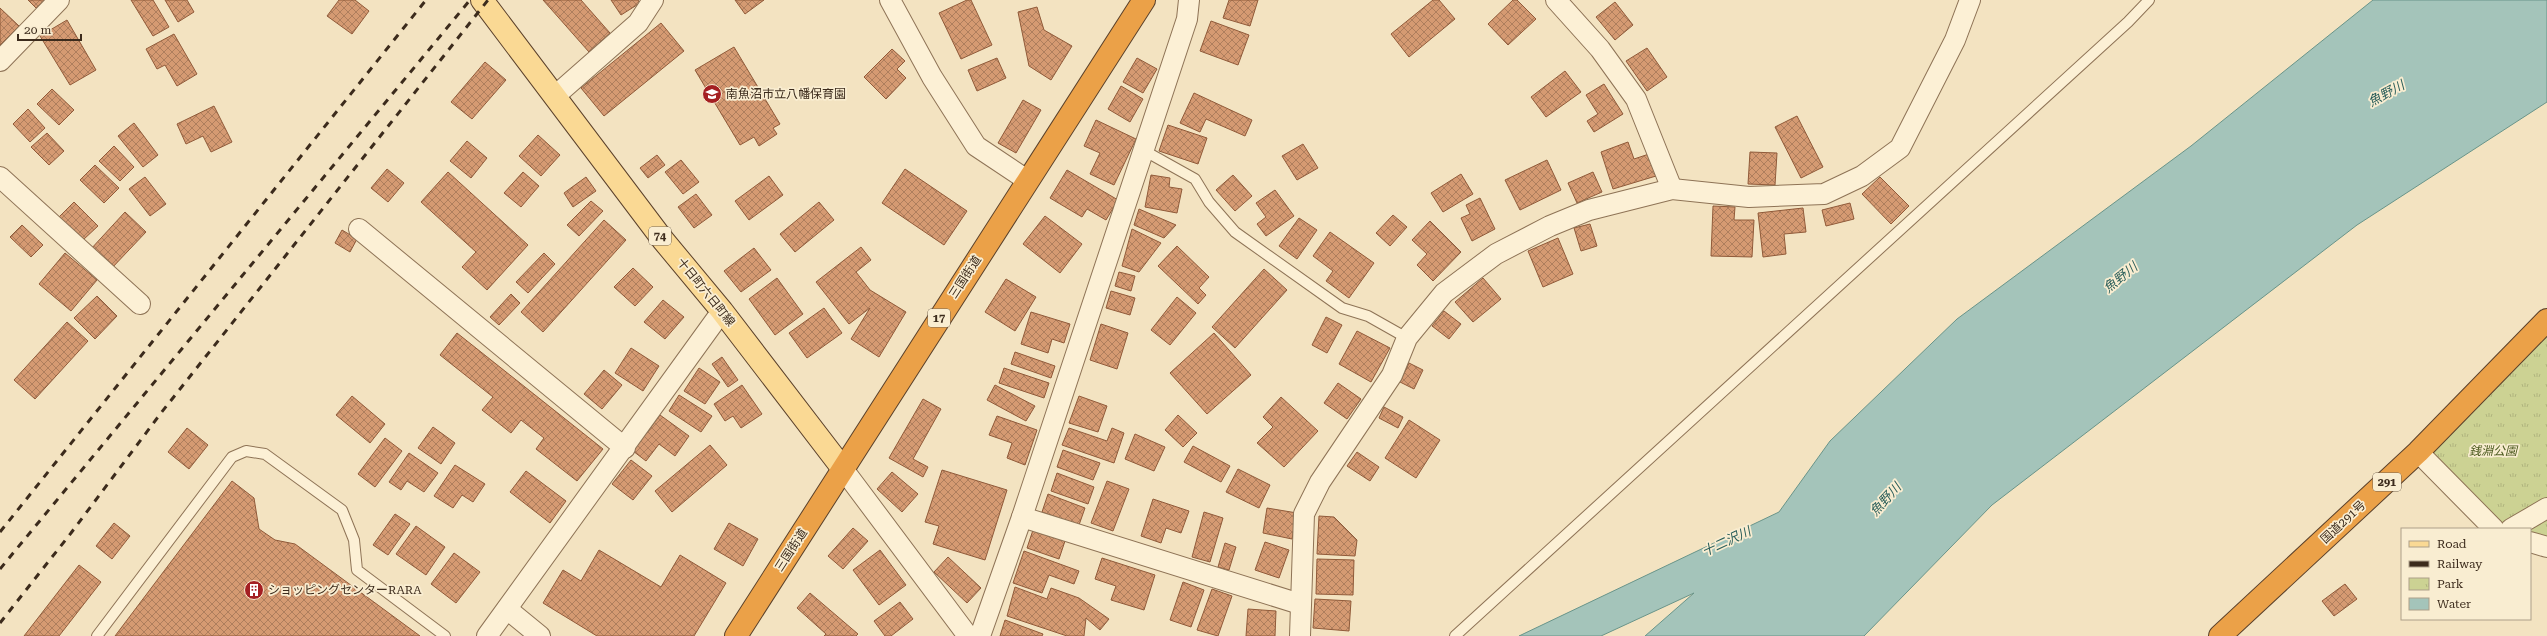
<svg xmlns="http://www.w3.org/2000/svg" width="2547" height="636" viewBox="0 0 2547 636" font-family="'Roboto Serif','Noto Sans JP',serif">
<style>
.park{fill:url(#park-tufts)}
.water{fill:#a4c4ba;stroke:#699489}
.building{fill:url(#building-cross-hatch);stroke:#905a39}
.lines{fill:none;stroke-linecap:round;stroke-linejoin:round}
.lane-casing{stroke:#8e7356;stroke-width:12}
.street-casing{stroke:#8e7356;stroke-width:22}
.primary-casing{stroke:#5b412b;stroke-width:24}
.highway-casing{stroke:#5b412b;stroke-width:24}
.lane{stroke:#fcf0d5;stroke-width:10}
.street{stroke:#fcf0d5;stroke-width:20}
.primary{stroke:#fad994;stroke-width:22}
.highway{stroke:#eba148;stroke-width:22}
.rail{stroke:#3c2b1c;stroke-width:3;stroke-dasharray:7 7;stroke-linecap:butt}
.labels{text-anchor:middle;stroke-width:3.5;stroke-linejoin:round;paint-order:stroke}
.shield{fill:#f9edd1;stroke:#756552;stroke-width:1}
.shield-label{font-size:11px;font-weight:bold;fill:#3c2b1c}
.poi-label{font-size:12px;fill:#3c2b1c;stroke:#f9edd1;text-anchor:start}
.street-label{font-size:12px;fill:#3c2b1c;stroke:#f9edd1}
.park-label{font-size:12px;font-style:italic;fill:#4d5b20;stroke:#f9edd1}
.water-label{font-size:13px;font-style:italic;fill:#2a5e5a;stroke:#f9edd1}
</style>
<defs>
<pattern id="park-tufts" width="24" height="20" patternUnits="userSpaceOnUse"><rect width="24" height="20" fill="#ccd293"/><path d="M3 7l-1-3M5 7V3M7 7l1-3M15 17l-1-3M17 17v-4M19 17l1-3" fill="none" stroke="#b0b47e"/></pattern>
<pattern id="building-cross-hatch" width="8" height="8" patternUnits="userSpaceOnUse"><rect width="8" height="8" fill="#d59a72"/><path d="M0 0l8 8M0 8l8-8" fill="none" stroke="#ae7e5d"/></pattern>
</defs>
<rect width="100%" height="100%" fill="#f3e3c1"/>
<path class="park" d="M 2547,320 L 2547,547 L 2530,542 L 2530,529 L 2494,529 L 2418,452 Z"/>
<path class="water" d="M 2373,0 L 2547,0 L 2547,102 L 2357,225 L 1992,505 L 1864,636 L 1645,636 L 1694,593 L 1601,636 L 1519,636 L 1779,512 L 1830,441 L 1957,319 L 2191,146 Z"/>
<g class="building">
<path d="M 28,0 L 45,0 L 36,8 Z"/>
<path d="M 131,0 L 153,0 L 169,27 L 153,36 Z"/>
<path d="M 165,0 L 187,0 L 194,12 L 178,22 Z"/>
<path d="M 339,0 L 355,0 L 369,11 L 352,34 L 327,16 Z"/>
<path d="M 543,0 L 581,0 L 610,33 L 589,52 Z"/>
<path d="M 611,0 L 638,0 L 640,3 L 621,15 Z"/>
<path d="M 735,0 L 764,0 L 745,14 Z"/>
<path d="M 967,0 L 971,0 L 992,45 L 961,59 L 939,13 Z"/>
<path d="M 1229,0 L 1258,0 L 1250,26 L 1223,18 Z"/>
<path d="M 1433,0 L 1439,0 L 1455,19 L 1409,57 L 1391,34 Z"/>
<path d="M 1513,0 L 1517,0 L 1536,19 L 1508,45 L 1488,24 Z"/>
<path d="M 1615,2 L 1633,25 L 1615,40 L 1596,17 Z"/>
<path d="M 1037,7 L 1044,30 L 1072,46 L 1051,80 L 1029,66 L 1018,12 Z"/>
<path d="M 0,8 L 19,26 L 0,45 Z"/>
<path d="M 67,20 L 96,70 L 70,85 L 40,36 Z"/>
<path d="M 1211,21 L 1249,35 L 1238,65 L 1200,51 Z"/>
<path d="M 661,23 L 684,51 L 604,116 L 581,88 Z"/>
<path d="M 174,34 L 197,74 L 177,86 L 165,65 L 157,69 L 146,49 Z"/>
<path d="M 734,47 L 780,124 L 773,128 L 777,134 L 759,146 L 754,137 L 740,145 L 695,70 Z"/>
<path d="M 1647,48 L 1667,77 L 1647,91 L 1626,61 Z"/>
<path d="M 892,49 L 905,61 L 897,69 L 906,78 L 886,99 L 864,77 Z"/>
<path d="M 997,58 L 1006,78 L 977,91 L 968,70 Z"/>
<path d="M 1137,58 L 1157,69 L 1143,93 L 1123,82 Z"/>
<path d="M 485,62 L 506,80 L 472,119 L 451,102 Z"/>
<path d="M 1565,71 L 1581,92 L 1546,117 L 1531,97 Z"/>
<path d="M 1604,84 L 1623,114 L 1594,132 L 1587,121 L 1598,114 L 1586,95 Z"/>
<path d="M 1121,86 L 1143,99 L 1130,122 L 1108,109 Z"/>
<path d="M 52,89 L 74,110 L 59,125 L 37,104 Z"/>
<path d="M 1194,93 L 1252,120 L 1245,136 L 1206,119 L 1200,132 L 1180,123 Z"/>
<path d="M 1023,100 L 1041,110 L 1016,153 L 998,143 Z"/>
<path d="M 214,106 L 232,142 L 211,152 L 203,136 L 186,144 L 177,124 Z"/>
<path d="M 28,109 L 45,128 L 30,142 L 13,124 Z"/>
<path d="M 1797,116 L 1823,167 L 1801,178 L 1775,127 Z"/>
<path d="M 1096,120 L 1136,139 L 1114,185 L 1090,174 L 1100,153 L 1084,146 Z"/>
<path d="M 134,123 L 158,155 L 143,167 L 118,136 Z"/>
<path d="M 1168,125 L 1207,138 L 1198,164 L 1159,151 Z"/>
<path d="M 47,133 L 64,151 L 49,165 L 31,147 Z"/>
<path d="M 538,135 L 560,155 L 541,176 L 519,156 Z"/>
<path d="M 467,141 L 487,158 L 471,178 L 450,161 Z"/>
<path d="M 1628,142 L 1634,159 L 1649,154 L 1656,176 L 1613,189 L 1601,152 Z"/>
<path d="M 1303,144 L 1318,168 L 1297,180 L 1282,156 Z"/>
<path d="M 114,146 L 134,167 L 120,181 L 99,161 Z"/>
<path d="M 1750,152 L 1777,153 L 1775,185 L 1748,184 Z"/>
<path d="M 657,155 L 665,165 L 648,178 L 640,168 Z"/>
<path d="M 681,160 L 699,182 L 683,194 L 665,172 Z"/>
<path d="M 1547,160 L 1561,190 L 1520,210 L 1505,180 Z"/>
<path d="M 95,165 L 119,188 L 104,203 L 80,180 Z"/>
<path d="M 387,169 L 404,183 L 388,202 L 371,188 Z"/>
<path d="M 905,169 L 967,211 L 944,245 L 882,203 Z"/>
<path d="M 1067,170 L 1118,200 L 1106,220 L 1087,209 L 1082,217 L 1050,198 Z"/>
<path d="M 448,172 L 528,245 L 487,290 L 462,267 L 476,252 L 421,202 Z"/>
<path d="M 523,172 L 539,186 L 521,207 L 504,193 Z"/>
<path d="M 1593,172 L 1602,192 L 1577,203 L 1568,183 Z"/>
<path d="M 1461,174 L 1473,194 L 1443,212 L 1431,193 Z"/>
<path d="M 1151,175 L 1170,178 L 1169,187 L 1182,189 L 1177,213 L 1145,207 Z"/>
<path d="M 1233,175 L 1252,196 L 1235,211 L 1216,190 Z"/>
<path d="M 769,176 L 783,195 L 749,220 L 735,201 Z"/>
<path d="M 145,177 L 166,204 L 150,216 L 129,189 Z"/>
<path d="M 586,177 L 596,191 L 573,207 L 564,193 Z"/>
<path d="M 1880,177 L 1909,206 L 1891,224 L 1862,194 Z"/>
<path d="M 1275,190 L 1294,216 L 1266,236 L 1257,224 L 1266,217 L 1256,203 Z"/>
<path d="M 696,194 L 712,215 L 694,228 L 678,207 Z"/>
<path d="M 1480,198 L 1495,229 L 1472,241 L 1461,218 L 1470,214 L 1466,205 Z"/>
<path d="M 591,201 L 603,211 L 579,236 L 567,225 Z"/>
<path d="M 74,202 L 98,226 L 83,240 L 59,217 Z"/>
<path d="M 819,202 L 834,220 L 795,252 L 780,234 Z"/>
<path d="M 1850,203 L 1854,219 L 1826,226 L 1822,210 Z"/>
<path d="M 1713,206 L 1735,207 L 1734,220 L 1754,220 L 1752,257 L 1711,256 Z"/>
<path d="M 1803,208 L 1806,232 L 1784,234 L 1786,254 L 1763,257 L 1758,213 Z"/>
<path d="M 1139,209 L 1176,225 L 1164,238 L 1134,225 Z"/>
<path d="M 125,212 L 146,232 L 111,269 L 90,250 Z"/>
<path d="M 1393,215 L 1407,227 L 1390,246 L 1376,233 Z"/>
<path d="M 1045,216 L 1082,244 L 1060,273 L 1023,244 Z"/>
<path d="M 1299,218 L 1317,230 L 1297,259 L 1279,246 Z"/>
<path d="M 604,220 L 626,240 L 543,332 L 521,312 Z"/>
<path d="M 1430,221 L 1461,252 L 1433,281 L 1417,265 L 1427,254 L 1412,240 Z"/>
<path d="M 1590,224 L 1597,246 L 1581,251 L 1574,228 Z"/>
<path d="M 22,225 L 43,245 L 31,257 L 10,237 Z"/>
<path d="M 1132,229 L 1161,243 L 1139,272 L 1122,266 Z"/>
<path d="M 342,230 L 357,239 L 350,252 L 335,243 Z"/>
<path d="M 1330,232 L 1374,263 L 1349,298 L 1326,281 L 1333,271 L 1313,256 Z"/>
<path d="M 1558,238 L 1573,274 L 1543,287 L 1528,251 Z"/>
<path d="M 1177,246 L 1209,277 L 1199,288 L 1206,295 L 1198,304 L 1158,266 Z"/>
<path d="M 861,247 L 871,260 L 856,272 L 870,290 L 906,312 L 879,357 L 851,339 L 870,308 L 849,324 L 816,282 Z"/>
<path d="M 754,248 L 771,270 L 741,292 L 724,271 Z"/>
<path d="M 65,253 L 97,280 L 71,311 L 39,284 Z"/>
<path d="M 544,253 L 555,264 L 528,293 L 516,282 Z"/>
<path d="M 633,268 L 653,287 L 635,306 L 614,287 Z"/>
<path d="M 1264,269 L 1287,290 L 1235,348 L 1212,327 Z"/>
<path d="M 1119,272 L 1135,276 L 1131,291 L 1115,286 Z"/>
<path d="M 777,278 L 803,314 L 775,335 L 749,299 Z"/>
<path d="M 1483,278 L 1501,299 L 1473,322 L 1455,302 Z"/>
<path d="M 1006,279 L 1036,297 L 1015,331 L 985,312 Z"/>
<path d="M 1111,291 L 1135,298 L 1130,315 L 1106,308 Z"/>
<path d="M 511,294 L 520,303 L 499,325 L 490,317 Z"/>
<path d="M 97,296 L 117,316 L 95,339 L 74,318 Z"/>
<path d="M 1177,297 L 1196,313 L 1170,345 L 1151,330 Z"/>
<path d="M 663,300 L 684,317 L 665,339 L 644,322 Z"/>
<path d="M 824,308 L 842,333 L 807,358 L 789,333 Z"/>
<path d="M 1444,311 L 1461,324 L 1449,339 L 1432,326 Z"/>
<path d="M 1031,312 L 1070,324 L 1064,343 L 1052,339 L 1048,353 L 1021,344 Z"/>
<path d="M 1326,317 L 1342,325 L 1327,353 L 1312,345 Z"/>
<path d="M 67,322 L 88,341 L 35,399 L 14,380 Z"/>
<path d="M 1101,324 L 1128,333 L 1117,369 L 1090,360 Z"/>
<path d="M 1357,331 L 1390,348 L 1371,382 L 1339,364 Z"/>
<path d="M 457,333 L 603,449 L 577,481 L 536,449 L 544,438 L 521,420 L 511,433 L 482,410 L 493,397 L 440,355 Z"/>
<path d="M 1214,333 L 1251,375 L 1207,414 L 1170,373 Z"/>
<path d="M 631,348 L 659,366 L 643,391 L 615,373 Z"/>
<path d="M 1015,352 L 1055,366 L 1051,378 L 1011,364 Z"/>
<path d="M 722,357 L 738,380 L 728,387 L 712,364 Z"/>
<path d="M 1409,363 L 1423,370 L 1414,389 L 1400,382 Z"/>
<path d="M 699,368 L 720,382 L 705,404 L 684,391 Z"/>
<path d="M 1004,368 L 1049,383 L 1044,398 L 999,383 Z"/>
<path d="M 604,370 L 622,385 L 602,409 L 584,394 Z"/>
<path d="M 1338,383 L 1361,399 L 1347,419 L 1324,403 Z"/>
<path d="M 742,385 L 762,414 L 741,428 L 733,416 L 725,421 L 714,404 Z"/>
<path d="M 995,385 L 1035,406 L 1026,421 L 987,400 Z"/>
<path d="M 679,395 L 712,416 L 701,432 L 669,411 Z"/>
<path d="M 352,396 L 385,424 L 370,443 L 336,415 Z"/>
<path d="M 1079,396 L 1107,406 L 1098,432 L 1069,423 Z"/>
<path d="M 1281,397 L 1318,431 L 1284,467 L 1257,443 L 1273,427 L 1263,417 Z"/>
<path d="M 923,399 L 941,409 L 913,459 L 928,467 L 923,477 L 889,458 Z"/>
<path d="M 1384,407 L 1403,417 L 1398,428 L 1379,418 Z"/>
<path d="M 660,415 L 689,436 L 675,456 L 659,444 L 646,461 L 633,451 Z"/>
<path d="M 1178,415 L 1197,433 L 1183,447 L 1165,430 Z"/>
<path d="M 997,416 L 1037,430 L 1025,465 L 1007,458 L 1012,443 L 989,435 Z"/>
<path d="M 1409,420 L 1440,440 L 1416,478 L 1385,458 Z"/>
<path d="M 433,427 L 455,443 L 441,464 L 418,448 Z"/>
<path d="M 187,428 L 208,445 L 189,469 L 168,452 Z"/>
<path d="M 1069,428 L 1107,441 L 1112,428 L 1124,433 L 1114,463 L 1062,445 Z"/>
<path d="M 1135,434 L 1165,447 L 1154,471 L 1125,459 Z"/>
<path d="M 385,438 L 402,451 L 375,487 L 358,474 Z"/>
<path d="M 710,445 L 727,465 L 672,512 L 655,491 Z"/>
<path d="M 1193,446 L 1230,466 L 1221,482 L 1184,462 Z"/>
<path d="M 1063,450 L 1100,463 L 1093,480 L 1057,467 Z"/>
<path d="M 1357,452 L 1379,467 L 1370,481 L 1347,466 Z"/>
<path d="M 409,453 L 438,473 L 424,492 L 407,481 L 401,490 L 389,482 Z"/>
<path d="M 631,460 L 652,476 L 633,500 L 612,484 Z"/>
<path d="M 455,465 L 485,484 L 473,502 L 462,495 L 453,508 L 434,496 Z"/>
<path d="M 1238,469 L 1270,485 L 1259,508 L 1226,492 Z"/>
<path d="M 942,470 L 1007,490 L 985,560 L 933,544 L 939,526 L 925,522 Z"/>
<path d="M 526,471 L 566,501 L 550,523 L 510,492 Z"/>
<path d="M 892,472 L 918,494 L 902,512 L 877,489 Z"/>
<path d="M 1057,473 L 1094,487 L 1088,504 L 1051,491 Z"/>
<path d="M 232,481 L 254,498 L 259,529 L 275,540 L 295,544 L 420,636 L 115,636 Z"/>
<path d="M 1107,481 L 1129,489 L 1113,531 L 1091,523 Z"/>
<path d="M 1048,494 L 1085,508 L 1079,525 L 1042,512 Z"/>
<path d="M 1153,499 L 1189,511 L 1181,533 L 1166,528 L 1161,543 L 1141,536 Z"/>
<path d="M 1267,508 L 1297,513 L 1292,539 L 1263,533 Z"/>
<path d="M 1204,512 L 1223,518 L 1210,562 L 1192,557 Z"/>
<path d="M 395,514 L 410,524 L 388,555 L 373,545 Z"/>
<path d="M 1319,516 L 1334,517 L 1357,540 L 1355,556 L 1317,554 Z"/>
<path d="M 114,523 L 130,536 L 112,559 L 96,546 Z"/>
<path d="M 729,523 L 758,539 L 743,566 L 714,549 Z"/>
<path d="M 416,526 L 445,547 L 426,575 L 396,554 Z"/>
<path d="M 853,528 L 868,541 L 843,569 L 828,556 Z"/>
<path d="M 1033,530 L 1065,541 L 1059,559 L 1027,548 Z"/>
<path d="M 1265,542 L 1289,550 L 1279,578 L 1255,570 Z"/>
<path d="M 1225,543 L 1236,547 L 1229,570 L 1218,567 Z"/>
<path d="M 599,550 L 661,587 L 680,555 L 726,583 L 694,636 L 597,636 L 543,603 L 563,570 L 581,581 Z"/>
<path d="M 880,550 L 906,585 L 879,605 L 853,570 Z"/>
<path d="M 1024,551 L 1079,571 L 1074,584 L 1049,575 L 1042,593 L 1013,583 Z"/>
<path d="M 454,553 L 480,572 L 456,603 L 431,584 Z"/>
<path d="M 948,557 L 981,588 L 967,603 L 934,572 Z"/>
<path d="M 1102,558 L 1155,575 L 1144,610 L 1111,600 L 1116,586 L 1095,579 Z"/>
<path d="M 1317,559 L 1354,560 L 1353,595 L 1316,594 Z"/>
<path d="M 79,565 L 101,582 L 59,636 L 24,636 Z"/>
<path d="M 1183,582 L 1204,590 L 1191,627 L 1170,620 Z"/>
<path d="M 2345,584 L 2357,599 L 2334,616 L 2322,601 Z"/>
<path d="M 1015,587 L 1047,599 L 1051,588 L 1079,598 L 1109,619 L 1100,630 L 1086,618 L 1084,636 L 1067,636 L 1007,616 Z"/>
<path d="M 1212,589 L 1232,596 L 1218,636 L 1197,630 Z"/>
<path d="M 810,593 L 858,634 L 856,636 L 824,636 L 826,634 L 797,608 Z"/>
<path d="M 1315,599 L 1351,601 L 1349,631 L 1313,628 Z"/>
<path d="M 900,602 L 913,619 L 891,636 L 885,636 L 874,621 Z"/>
<path d="M 1248,609 L 1276,611 L 1275,636 L 1246,636 Z"/>
<path d="M 1005,620 L 1043,634 L 1042,636 L 1000,636 Z"/>
</g>
<g class="lines">
<g class="lane-casing">
<g id="lane">
<path d="M 1143,150 L 1195,179 L 1209,202 L 1235,232 L 1342,308 L 1368,316 L 1407,338"/>
<path d="M 97,636 L 232,457 L 246,451 L 265,454 L 342,510 L 354,540 L 357,570 L 445,636"/>
<path d="M 1455,636 L 2128,22 L 2149,0"/>
</g>
</g>
<g class="street-casing">
<g id="street">
<path d="M 890,0 L 932,77 L 976,146 L 1027,180"/>
<path d="M 1556,0 L 1600,49 L 1636,99 L 1672,189"/>
<path d="M 0,61 L 59,0"/>
<path d="M 555,96 L 638,23 L 653,0"/>
<path d="M 0,177 L 140,304"/>
<path d="M 359,229 L 625,448"/>
<path d="M 2418,452 L 2494,529"/>
<path d="M 843,469 L 968,636"/>
<path d="M 1022,517 L 1300,604"/>
<path d="M 2511,529 L 2547,508"/>
<path d="M 2530,542 L 2547,547"/>
<path d="M 507,609 L 540,636"/>
<path d="M 487,636 L 722,311"/>
<path d="M 980,636 L 1022,517 L 1187,19 L 1189,0"/>
<path d="M 1300,636 L 1304,514 L 1320,482 L 1392,375 L 1407,338 L 1444,293 L 1496,254 L 1550,226 L 1589,210 L 1672,189 L 1749,197 L 1824,194 L 1862,176 L 1900,148 L 1955,40 L 1970,0"/>
</g>
</g>
<g class="primary-casing">
<path id="primary" d="M 482,0 L 663,240 L 722,311 L 843,469"/>
</g>
<g class="highway-casing">
<g id="highway">
<path d="M 736,636 L 1144,0"/>
<path d="M 2220,636 L 2418,452 L 2547,320"/>
</g>
</g>
<use href="#lane" class="lane"/>
<use href="#street" class="street"/>
<use href="#primary" class="primary"/>
<use href="#highway" class="highway"/>
<g class="rail">
<path d="M 0,532 L 426,0"/>
<path d="M 0,569 L 470,0"/>
<path d="M 0,623 L 71,533 L 161,413 L 488,0"/>
</g>
</g>
<defs>
<g id="school-disc" transform="scale(1)"><circle r="9.5" fill="#a41f22" stroke="#f9edd1"/><path d="M0-5L7-2L0 1L-7-2ZM-4 1L0 2.5L4 1V4Q0 6-4 4Z" fill="#fff"/></g>
<g id="building-disc" transform="scale(1)"><circle r="9.5" fill="#a41f22" stroke="#f9edd1"/><path d="M-4-6H4V6H1V3H-1V6H-4ZM-2.5-4.3h1.7v1.8h-1.7ZM.8-4.3h1.7v1.8H.8ZM-2.5-1h1.7V.8h-1.7ZM.8-1h1.7V.8H.8Z" fill="#fff"/></g>
</defs>
<g fill-rule="evenodd">
<use href="#school-disc" x="712" y="94"/>
<use href="#building-disc" x="254" y="590"/>
</g>
<g class="labels">
<g class="shield">
<rect x="649" y="227" width="22" height="18" rx="3"/>
<rect x="928" y="309" width="22" height="18" rx="3"/>
<rect x="2373" y="473" width="28" height="18" rx="3"/>
</g>
<g class="shield-label">
<text x="660" y="240">74</text>
<text x="939" y="322">17</text>
<text x="2387" y="486">291</text>
</g>
<g class="poi-label">
<text x="726" y="98">南魚沼市立八幡保育園</text>
<text x="268" y="594">ショッピングセンターRARA</text>
</g>
<g class="street-label">
<text transform="translate(965 277) rotate(-57)" y="4">三国街道</text>
<text transform="translate(706 292) rotate(51)" y="4">十日町六日町線</text>
<text transform="translate(2343 522) rotate(-43)" y="4">国道291号</text>
<text transform="translate(791 550) rotate(-57)" y="4">三国街道</text>
</g>
<g class="park-label">
<text x="2493" y="455">銭淵公園</text>
</g>
<g class="water-label">
<text transform="translate(2386 93) rotate(-29)" y="5">魚野川</text>
<text transform="translate(2120 277) rotate(-39)" y="5">魚野川</text>
<text transform="translate(1885 499) rotate(-48)" y="5">魚野川</text>
<text transform="translate(1726 541) rotate(-25)" y="5">十二沢川</text>
</g>
</g>
<rect x="2401" y="528" width="130" height="92" fill="#f9edd1" stroke="#ad9f89"/>
<rect x="2409" y="541" width="20" height="6" fill="#fad994" stroke="#ad9f89"/>
<text x="2437" y="548" font-size="12" fill="#3c2b1c">Road</text>
<rect x="2409" y="561" width="20" height="6" fill="#3c2b1c" stroke="#ad9f89"/>
<text x="2437" y="568" font-size="12" fill="#3c2b1c">Railway</text>
<rect x="2409" y="578" width="20" height="12" fill="url(#park-tufts)" stroke="#ad9f89"/>
<text x="2437" y="588" font-size="12" fill="#3c2b1c">Park</text>
<rect x="2409" y="598" width="20" height="12" fill="#a4c4ba" stroke="#ad9f89"/>
<text x="2437" y="608" font-size="12" fill="#3c2b1c">Water</text>
<path d="M18 34v6h63v-6" fill="none" stroke="#3c2b1c" stroke-width="2"/>
<text x="24" y="34" font-size="12" fill="#3c2b1c" stroke="#f9edd1" stroke-width="3" paint-order="stroke">20 m</text>
</svg>
